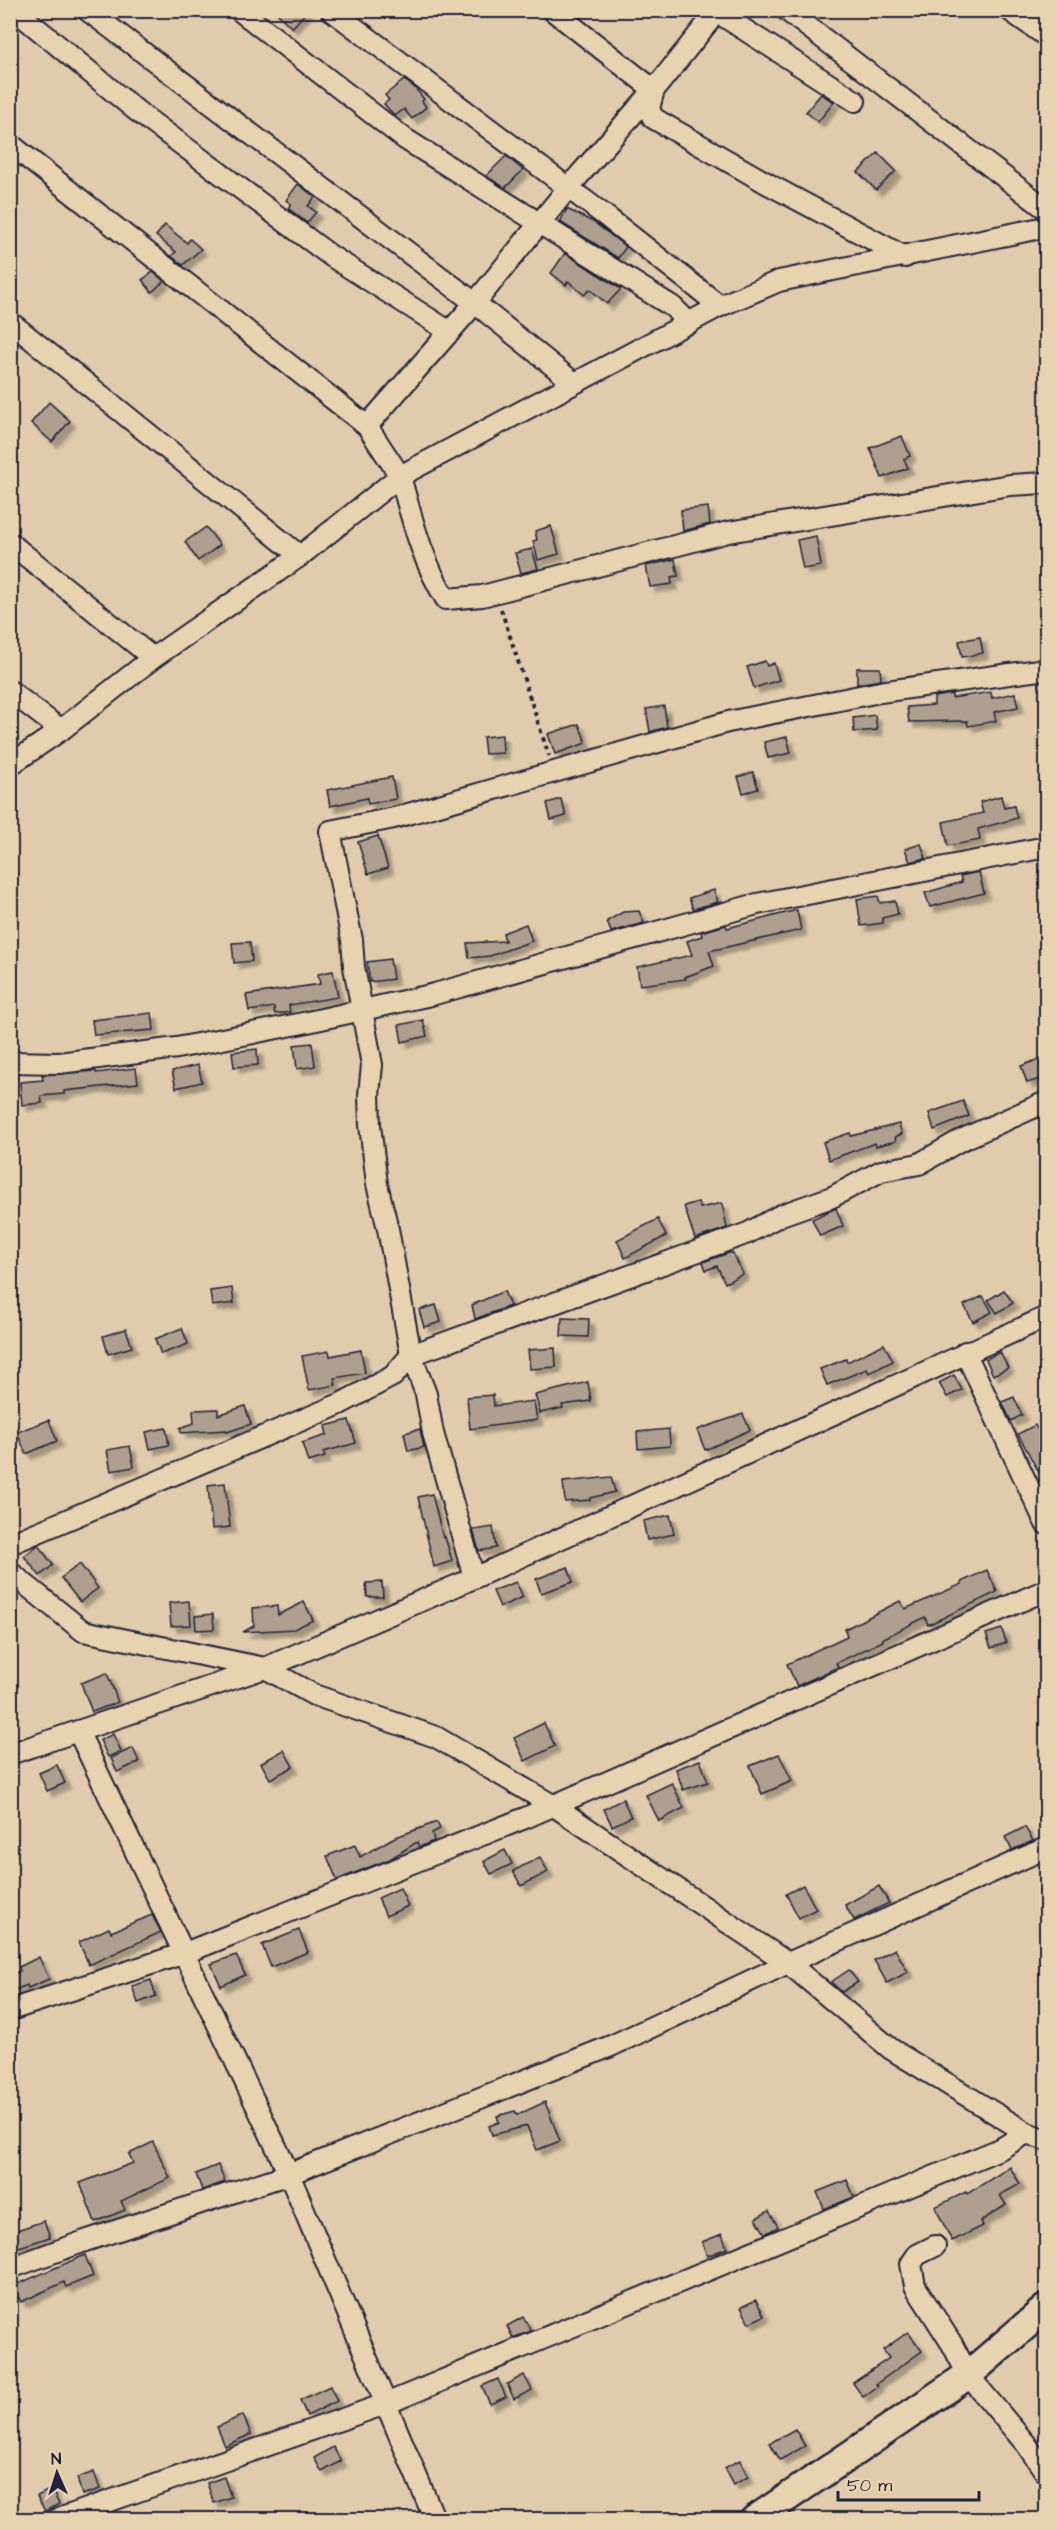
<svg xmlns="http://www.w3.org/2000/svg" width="1057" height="2530" viewBox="0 0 1057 2530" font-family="'Architects Daughter',sans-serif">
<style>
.building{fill:#ae9f8e;stroke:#22223b;stroke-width:1.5;filter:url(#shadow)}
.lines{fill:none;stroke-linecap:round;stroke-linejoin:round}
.street-casing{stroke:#22223b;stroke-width:24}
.secondary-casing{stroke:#22223b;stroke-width:32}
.path{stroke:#22223b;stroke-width:4;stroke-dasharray:4.5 4.5;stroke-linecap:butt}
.street{stroke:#e8d3b1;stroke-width:20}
.secondary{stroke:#e8d3b1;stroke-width:27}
</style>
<defs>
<filter id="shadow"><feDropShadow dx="5.5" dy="5.5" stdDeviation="1.5" flood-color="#0004"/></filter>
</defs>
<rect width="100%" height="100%" fill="#e0ccac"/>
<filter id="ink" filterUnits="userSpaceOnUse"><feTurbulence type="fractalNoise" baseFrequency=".0167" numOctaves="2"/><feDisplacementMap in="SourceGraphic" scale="12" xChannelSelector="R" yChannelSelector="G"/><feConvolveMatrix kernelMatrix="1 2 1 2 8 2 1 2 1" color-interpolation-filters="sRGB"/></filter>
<g filter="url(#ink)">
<g class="building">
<path d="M 274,10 L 308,10 L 292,28 Z"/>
<path d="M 404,80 L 414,87 L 424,99 L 422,101 L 426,107 L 412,119 L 404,109 L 395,116 L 384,104 L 389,100 L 385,95 Z"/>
<path d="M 821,94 L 834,102 L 818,122 L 806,112 Z"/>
<path d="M 878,153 L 896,171 L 876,190 L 858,172 Z"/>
<path d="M 506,156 L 523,170 L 505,188 L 486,176 Z"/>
<path d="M 298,184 L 315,197 L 308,206 L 316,212 L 307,223 L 288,208 L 291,204 L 286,200 Z"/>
<path d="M 567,209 L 595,223 L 626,247 L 618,258 L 560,222 Z"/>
<path d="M 165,225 L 187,243 L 190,239 L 201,249 L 183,265 L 171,256 L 176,252 L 156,236 Z"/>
<path d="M 565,253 L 621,289 L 607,304 L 590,289 L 584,295 L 568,281 L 566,285 L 551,273 Z"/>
<path d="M 153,272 L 164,281 L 152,292 L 142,280 Z"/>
<path d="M 49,402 L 70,421 L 52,442 L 31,423 Z"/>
<path d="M 902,436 L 910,456 L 904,459 L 908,468 L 882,478 L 870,448 Z"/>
<path d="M 708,507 L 710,524 L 683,531 L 681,510 Z"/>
<path d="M 551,526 L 559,554 L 538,560 L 533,541 L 537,540 L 535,531 Z"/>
<path d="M 206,527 L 220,545 L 198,561 L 185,542 Z"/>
<path d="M 816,536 L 821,566 L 803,569 L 797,540 Z"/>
<path d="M 532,549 L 538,569 L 521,573 L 515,553 Z"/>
<path d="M 675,559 L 678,576 L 671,577 L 672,584 L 650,587 L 646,566 Z"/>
<path d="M 980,637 L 983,653 L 962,657 L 959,641 Z"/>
<path d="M 765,661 L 767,666 L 774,663 L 779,680 L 754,688 L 747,667 Z"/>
<path d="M 857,668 L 880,668 L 881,680 L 857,684 Z"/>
<path d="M 991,692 L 992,698 L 1015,693 L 1018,707 L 994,712 L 996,721 L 968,726 L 967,721 L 909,722 L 907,707 L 934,705 L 934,697 L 952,694 L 952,698 Z"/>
<path d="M 664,706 L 667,727 L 650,732 L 646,709 Z"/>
<path d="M 875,715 L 877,730 L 854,732 L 853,718 Z"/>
<path d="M 579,724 L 586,743 L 555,754 L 548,734 Z"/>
<path d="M 502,735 L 503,753 L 485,754 L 483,737 Z"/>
<path d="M 787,737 L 791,753 L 768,758 L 764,742 Z"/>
<path d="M 753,772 L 758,789 L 743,793 L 738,777 Z"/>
<path d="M 392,777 L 396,799 L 368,804 L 367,798 L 330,806 L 327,790 Z"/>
<path d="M 1001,796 L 1004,808 L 1014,806 L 1017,818 L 978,829 L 980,840 L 948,846 L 943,822 L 983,813 L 980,802 Z"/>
<path d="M 561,799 L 566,816 L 551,820 L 547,803 Z"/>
<path d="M 378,836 L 388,868 L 368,874 L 358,842 Z"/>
<path d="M 921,844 L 926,858 L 910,862 L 905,849 Z"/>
<path d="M 979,872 L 984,893 L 930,907 L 925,893 L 962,882 L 960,876 Z"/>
<path d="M 714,890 L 718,902 L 693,909 L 689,898 Z"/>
<path d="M 878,896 L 880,903 L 895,901 L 898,914 L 882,918 L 883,923 L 861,926 L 857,899 Z"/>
<path d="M 797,910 L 801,930 L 709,951 L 714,966 L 685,977 L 686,979 L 640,985 L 637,967 L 692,955 L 687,941 L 702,936 L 701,932 L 726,925 L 727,928 Z"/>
<path d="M 639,911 L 644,923 L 611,932 L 607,921 L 623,912 Z"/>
<path d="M 526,924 L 532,941 L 490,956 L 469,958 L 467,943 L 505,941 L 503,933 Z"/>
<path d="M 250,942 L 252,961 L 234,963 L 232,943 Z"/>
<path d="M 390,959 L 393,979 L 370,982 L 367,962 Z"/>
<path d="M 333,971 L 338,997 L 289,1005 L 290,1012 L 275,1014 L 274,1007 L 249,1011 L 246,995 L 320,984 L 318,974 Z"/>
<path d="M 152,1013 L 154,1030 L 94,1035 L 92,1020 Z"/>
<path d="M 423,1020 L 427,1036 L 402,1042 L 399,1025 Z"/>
<path d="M 312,1043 L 315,1066 L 297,1069 L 294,1045 Z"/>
<path d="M 257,1049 L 258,1065 L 234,1067 L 232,1052 Z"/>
<path d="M 1047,1056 L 1047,1077 L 1027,1083 L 1021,1066 Z"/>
<path d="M 198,1065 L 202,1082 L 176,1088 L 172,1071 Z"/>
<path d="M 136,1068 L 138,1083 L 64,1091 L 64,1094 L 41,1096 L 42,1103 L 22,1105 L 20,1082 L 43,1080 L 42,1075 L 96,1071 L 96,1073 Z"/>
<path d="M 963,1101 L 969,1116 L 934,1130 L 929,1113 Z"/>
<path d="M 899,1124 L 902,1134 L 895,1137 L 896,1141 L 876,1146 L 875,1143 L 829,1160 L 823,1142 L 850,1133 L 851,1136 Z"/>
<path d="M 698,1202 L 700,1208 L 722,1203 L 727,1228 L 695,1239 L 684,1206 Z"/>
<path d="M 836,1208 L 843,1226 L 820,1236 L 812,1219 Z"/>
<path d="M 658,1219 L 666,1236 L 625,1258 L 617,1240 Z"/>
<path d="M 729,1253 L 733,1253 L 743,1274 L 725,1283 L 717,1266 L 706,1270 L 703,1262 Z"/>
<path d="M 232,1288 L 234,1303 L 212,1306 L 210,1291 Z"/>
<path d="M 1004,1290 L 1013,1303 L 997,1313 L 988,1300 Z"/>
<path d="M 504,1291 L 510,1306 L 475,1319 L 472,1305 Z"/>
<path d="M 983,1296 L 992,1312 L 973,1322 L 964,1305 Z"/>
<path d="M 436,1305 L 441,1322 L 424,1327 L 419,1310 Z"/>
<path d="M 562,1318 L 589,1319 L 588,1337 L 561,1336 Z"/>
<path d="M 182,1328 L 188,1344 L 161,1354 L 155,1339 Z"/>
<path d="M 126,1329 L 132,1347 L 108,1354 L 103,1336 Z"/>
<path d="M 884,1344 L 893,1361 L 869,1373 L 867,1369 L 827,1385 L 820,1369 L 846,1359 L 847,1362 Z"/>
<path d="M 555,1348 L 556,1367 L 530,1369 L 528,1350 Z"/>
<path d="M 361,1350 L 365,1373 L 334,1378 L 336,1385 L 309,1390 L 302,1356 L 329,1351 L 330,1356 Z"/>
<path d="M 1000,1352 L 1008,1368 L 993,1375 L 986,1359 Z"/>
<path d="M 954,1375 L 962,1390 L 947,1397 L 939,1383 Z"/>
<path d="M 588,1382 L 591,1401 L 562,1405 L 563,1408 L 540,1413 L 535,1395 Z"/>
<path d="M 493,1395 L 494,1406 L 534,1401 L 537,1420 L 470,1429 L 467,1397 Z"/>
<path d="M 1014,1397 L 1022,1415 L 1011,1421 L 1002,1402 Z"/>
<path d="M 245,1406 L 251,1424 L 227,1432 L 226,1430 L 181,1433 L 180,1428 L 194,1423 L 193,1410 L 218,1409 L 218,1415 Z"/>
<path d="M 743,1414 L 750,1430 L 705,1450 L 697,1430 Z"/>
<path d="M 49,1420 L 57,1441 L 26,1454 L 17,1432 Z"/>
<path d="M 349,1420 L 356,1443 L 323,1452 L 325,1457 L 308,1462 L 302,1443 L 327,1435 L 325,1426 Z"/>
<path d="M 1035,1425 L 1047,1446 L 1047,1487 L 1018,1434 Z"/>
<path d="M 166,1428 L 169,1445 L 150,1449 L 146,1432 Z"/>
<path d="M 420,1429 L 424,1447 L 408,1451 L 404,1433 Z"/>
<path d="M 669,1429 L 670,1446 L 638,1449 L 637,1432 Z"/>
<path d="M 130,1446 L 134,1467 L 111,1471 L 107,1450 Z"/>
<path d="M 611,1477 L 615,1492 L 590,1498 L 590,1500 L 565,1502 L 563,1482 Z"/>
<path d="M 225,1483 L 230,1527 L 212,1529 L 208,1485 Z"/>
<path d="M 432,1494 L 443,1538 L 445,1537 L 452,1561 L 434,1567 L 418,1497 Z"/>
<path d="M 670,1515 L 674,1534 L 647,1540 L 643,1521 Z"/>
<path d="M 493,1527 L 496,1548 L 479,1551 L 473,1530 Z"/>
<path d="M 38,1545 L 53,1565 L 40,1576 L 24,1556 Z"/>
<path d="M 80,1564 L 98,1588 L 80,1602 L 61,1578 Z"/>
<path d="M 568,1567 L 573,1582 L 541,1593 L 536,1579 Z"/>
<path d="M 987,1570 L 997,1592 L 928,1625 L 925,1617 L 882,1639 L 883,1641 L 836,1663 L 838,1667 L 797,1686 L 787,1664 L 847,1636 L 845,1629 L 900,1601 L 905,1609 L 962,1584 L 961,1582 Z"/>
<path d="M 382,1582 L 383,1597 L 367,1597 L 366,1583 Z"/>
<path d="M 516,1582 L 523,1597 L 500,1607 L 493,1591 Z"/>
<path d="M 189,1601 L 191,1625 L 171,1626 L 169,1603 Z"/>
<path d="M 304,1602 L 313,1620 L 294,1629 L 243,1632 L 254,1626 L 253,1608 L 277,1606 L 278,1615 Z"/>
<path d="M 213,1614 L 214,1629 L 196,1630 L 195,1616 Z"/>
<path d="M 1002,1629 L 1006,1643 L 991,1648 L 986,1634 Z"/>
<path d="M 107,1673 L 118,1702 L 92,1712 L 81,1683 Z"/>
<path d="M 544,1723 L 555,1746 L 525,1761 L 514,1738 Z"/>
<path d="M 113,1734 L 121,1751 L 108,1757 L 100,1740 Z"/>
<path d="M 133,1748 L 139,1762 L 117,1772 L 111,1758 Z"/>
<path d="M 284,1750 L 293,1767 L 270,1779 L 261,1763 Z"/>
<path d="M 779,1754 L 792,1781 L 762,1794 L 750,1766 Z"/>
<path d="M 700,1760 L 708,1782 L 683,1790 L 676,1769 Z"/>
<path d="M 57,1765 L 65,1783 L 47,1791 L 39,1773 Z"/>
<path d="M 672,1783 L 684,1808 L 659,1821 L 646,1795 Z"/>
<path d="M 623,1799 L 631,1817 L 612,1826 L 604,1809 Z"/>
<path d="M 437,1822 L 440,1829 L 432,1833 L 434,1841 L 419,1847 L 417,1842 L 390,1859 L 337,1880 L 327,1856 L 355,1845 L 360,1857 L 393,1838 Z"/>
<path d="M 1025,1827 L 1033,1841 L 1012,1850 L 1005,1837 Z"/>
<path d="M 505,1850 L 512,1864 L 491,1874 L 484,1861 Z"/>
<path d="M 540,1857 L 548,1872 L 521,1886 L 513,1871 Z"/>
<path d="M 803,1885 L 816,1909 L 799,1918 L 786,1894 Z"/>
<path d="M 879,1886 L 889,1903 L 854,1920 L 845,1905 Z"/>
<path d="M 400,1888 L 408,1906 L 386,1916 L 378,1898 Z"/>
<path d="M 152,1915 L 161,1932 L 89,1965 L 79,1942 L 109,1928 L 111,1932 Z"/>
<path d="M 299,1930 L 308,1952 L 271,1967 L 262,1945 Z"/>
<path d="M 895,1949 L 908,1972 L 887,1983 L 874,1960 Z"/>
<path d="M 236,1955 L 245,1975 L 221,1986 L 211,1964 Z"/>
<path d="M 39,1957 L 49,1979 L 28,1988 L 27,1985 L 10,1992 L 10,1975 L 20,1971 L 19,1967 Z"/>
<path d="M 849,1970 L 858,1982 L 842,1992 L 831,1982 Z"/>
<path d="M 151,1980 L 156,1996 L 138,2003 L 132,1986 Z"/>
<path d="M 545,2102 L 560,2141 L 537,2150 L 527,2126 L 492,2135 L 489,2126 L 499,2122 L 497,2116 L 515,2111 L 517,2115 Z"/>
<path d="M 153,2142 L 170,2178 L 121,2201 L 125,2210 L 95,2222 L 80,2183 L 133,2163 L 129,2154 Z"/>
<path d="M 218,2165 L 225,2182 L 202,2190 L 196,2174 Z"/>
<path d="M 1010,2167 L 1020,2184 L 1000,2195 L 1006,2205 L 981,2221 L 983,2226 L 952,2241 L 935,2207 L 966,2192 L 967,2194 Z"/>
<path d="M 847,2180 L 854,2197 L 824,2209 L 817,2192 Z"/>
<path d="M 769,2211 L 778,2227 L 765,2234 L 756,2218 Z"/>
<path d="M 44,2221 L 50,2237 L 16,2248 L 11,2232 Z"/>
<path d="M 722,2234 L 727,2248 L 707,2256 L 702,2242 Z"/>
<path d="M 85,2255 L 93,2276 L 66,2287 L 64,2282 L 21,2302 L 13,2286 Z"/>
<path d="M 756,2300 L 764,2316 L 749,2323 L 741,2307 Z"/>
<path d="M 523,2317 L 531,2331 L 513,2338 L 507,2326 Z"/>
<path d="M 908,2332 L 922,2351 L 876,2384 L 878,2386 L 863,2397 L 853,2383 L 889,2358 L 883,2350 Z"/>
<path d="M 524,2375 L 532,2390 L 514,2399 L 507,2384 Z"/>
<path d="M 498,2379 L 506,2397 L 490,2404 L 482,2386 Z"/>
<path d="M 330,2386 L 337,2401 L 307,2416 L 300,2400 Z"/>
<path d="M 243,2415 L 251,2434 L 225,2446 L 217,2427 Z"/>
<path d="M 795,2429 L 805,2446 L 780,2460 L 770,2443 Z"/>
<path d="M 333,2447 L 341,2461 L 322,2472 L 314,2458 Z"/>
<path d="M 740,2460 L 748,2477 L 733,2485 L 724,2468 Z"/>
<path d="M 94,2472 L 100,2489 L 82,2495 L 77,2478 Z"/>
<path d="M 224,2477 L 231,2497 L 214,2503 L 207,2483 Z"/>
<path d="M 51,2489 L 59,2504 L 45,2511 L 37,2496 Z"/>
</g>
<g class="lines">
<g class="street-casing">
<g id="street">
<path d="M 15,10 L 138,112 L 331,256 L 450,332"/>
<path d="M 87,10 L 475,303 L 573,382"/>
<path d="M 239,10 L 405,139 L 673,307 L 689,323"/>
<path d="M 331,10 L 603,214 L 720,306"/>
<path d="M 552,10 L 654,90 L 649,108 L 653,118 L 770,185 L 905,257"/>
<path d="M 786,10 L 1046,209"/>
<path d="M 1009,10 L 1046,36"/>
<path d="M 717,12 L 855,101"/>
<path d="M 10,144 L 367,426 L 400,476 L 300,556 L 153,658 L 61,730 L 10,691"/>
<path d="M 1046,227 L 779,281 L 720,306 L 400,476 C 412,519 422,561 446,599 L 482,596 L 728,532 L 1010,485 L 1046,483"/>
<path d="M 10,322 L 300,556"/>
<path d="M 367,426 L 475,303 L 568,188 L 654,90 L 718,10"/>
<path d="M 10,543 L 153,658"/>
<path d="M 10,765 L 61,730"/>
<path d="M 10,1062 L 59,1063 L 177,1048 L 303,1023 L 431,995 L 757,904 L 1046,847"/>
<path d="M 965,1352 L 1046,1524"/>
<path d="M 10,1544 L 340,1404 L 393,1376 L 411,1355 L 748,1233 L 781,1215 L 832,1197 L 881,1171 L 919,1164 L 959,1141 L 1046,1102"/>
<path d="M 10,1572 L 83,1631 L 265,1668 L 314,1695 L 436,1737 L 554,1806 L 788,1963 L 891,2049 L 1027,2133 L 1046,2140"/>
<path d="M 474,1578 L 433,1433 L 426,1394 L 411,1355 L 388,1229 L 377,1184 L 370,1125 L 369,1095 L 372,1065 L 354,967 L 352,940 L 330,831 L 394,818 L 728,722 L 880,692 L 1046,669"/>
<path d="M 78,1731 L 289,2174 L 435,2520"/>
<path d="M 10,1754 L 265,1668 L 474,1578 L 1046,1317"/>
<path d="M 10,2010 L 185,1953 L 525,1818 L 1046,1590"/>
<path d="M 935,2246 L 917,2255 L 911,2264 L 915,2286 L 952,2344 L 968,2375 L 1026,2444 L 1046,2473"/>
<path d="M 10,2268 L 85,2241 L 289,2174 L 611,2046 L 788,1963 L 1046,1848"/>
<path d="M 56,2520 L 388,2403 L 1000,2149 L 1027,2133"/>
</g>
</g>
<g class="secondary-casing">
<path id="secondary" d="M 754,2520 L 968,2375 L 1046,2308"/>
</g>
<path class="path" d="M 501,609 L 549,756"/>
<use href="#street" class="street"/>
<use href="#secondary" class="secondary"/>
</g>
</g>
<rect width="1057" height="2530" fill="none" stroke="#e8d3b1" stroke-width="36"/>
<rect x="18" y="18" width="1021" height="2494" fill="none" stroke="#22223b" stroke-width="2" filter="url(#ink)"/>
<g transform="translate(57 2473) rotate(357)" stroke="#e8d3b1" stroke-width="4.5" paint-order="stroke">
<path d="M0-4.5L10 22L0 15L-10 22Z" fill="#22223b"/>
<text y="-9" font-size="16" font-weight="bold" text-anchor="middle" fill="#22223b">N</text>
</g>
<path d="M838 2491v9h141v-9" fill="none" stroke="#22223b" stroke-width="3"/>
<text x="847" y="2491" font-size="18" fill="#22223b" stroke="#e8d3b1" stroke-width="4.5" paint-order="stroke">50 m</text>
</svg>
